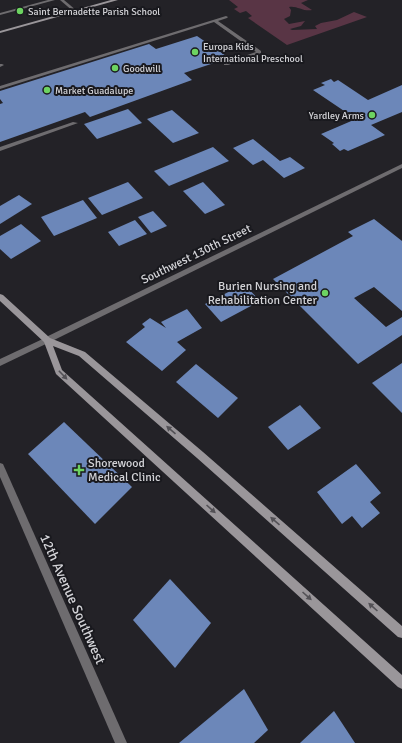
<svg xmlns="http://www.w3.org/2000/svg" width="402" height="743" viewBox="0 0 402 743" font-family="Signika,sans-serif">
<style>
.green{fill:#593545}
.building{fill:#6c87b9}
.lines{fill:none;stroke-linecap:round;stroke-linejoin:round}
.service{fill:#6e6c6f;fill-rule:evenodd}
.minor{fill:#6e6c6f;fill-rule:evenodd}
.tertiary{fill:#6e6c6f;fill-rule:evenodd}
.secondary{fill:#9a969a;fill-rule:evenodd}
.oneway{fill:#535156}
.poi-dot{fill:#6dd361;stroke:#19191e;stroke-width:1.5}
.labels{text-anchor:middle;stroke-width:4;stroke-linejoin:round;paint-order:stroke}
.far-poi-label{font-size:10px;fill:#d3d3d7;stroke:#19191e;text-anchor:start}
.street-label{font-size:12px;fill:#d3d3d7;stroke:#19191e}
.poi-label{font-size:12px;fill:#d3d3d7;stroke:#19191e;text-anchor:end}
.near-street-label{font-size:14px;fill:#d3d3d7;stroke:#19191e}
</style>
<rect width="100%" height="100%" fill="#232227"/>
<path class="green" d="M 229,0 L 308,0 L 301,3 L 312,10 C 304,12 296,5 289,7 L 291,10 L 290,16 L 284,19 L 289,24 L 305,21 L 301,26 L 290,29 L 292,30 L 317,29 L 315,26 L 321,23 L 337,20 L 354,12 L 367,17 L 287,45 L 248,18 L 252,16 L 246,11 L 240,13 L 234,9 L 238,7 Z"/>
<g class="building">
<path d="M 197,36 L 229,58 L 184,73 L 192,80 L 90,117 L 85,112 L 0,142 L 0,104 L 3,103 L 0,99 L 0,91 L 149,44 L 156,49 Z"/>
<path d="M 331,79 L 334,82 L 338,80 L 368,100 L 402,85 L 402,112 L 371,125 L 385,135 L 348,151 L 344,149 L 340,151 L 332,144 L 334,143 L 321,134 L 356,119 L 313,90 L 325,85 L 321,83 Z"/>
<path d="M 128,109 L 142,123 L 97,139 L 84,124 Z"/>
<path d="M 172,110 L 199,133 L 173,143 L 147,119 Z"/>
<path d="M 253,139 L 280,161 L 290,157 L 305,168 L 284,178 L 263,160 L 253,165 L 233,148 Z"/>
<path d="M 213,147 L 229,161 L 169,186 L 154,171 Z"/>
<path d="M 128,182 L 143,198 L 102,215 L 88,198 Z"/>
<path d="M 203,182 L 225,205 L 205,214 L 183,191 Z"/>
<path d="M 19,195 L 32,204 L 0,224 L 0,206 Z"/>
<path d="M 83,200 L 97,218 L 54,236 L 41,217 Z"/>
<path d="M 153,211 L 167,226 L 151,233 L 138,217 Z"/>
<path d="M 374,219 L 402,241 L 402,311 L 374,287 L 354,298 L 386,327 L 402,317 L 402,335 L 358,364 L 273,279 L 353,236 L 348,232 Z"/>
<path d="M 135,220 L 147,234 L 119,246 L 108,232 Z"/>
<path d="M 21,224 L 41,241 L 11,259 L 0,249 L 0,236 Z"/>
<path d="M 244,284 L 260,301 L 221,322 L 205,304 Z"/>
<path d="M 187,309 L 202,328 L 177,342 L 186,350 L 162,371 L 126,342 L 145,327 L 142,324 L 150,318 L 166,328 L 161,322 Z"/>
<path d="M 402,363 L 402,413 L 372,383 Z"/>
<path d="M 196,364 L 238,398 L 218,418 L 176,382 Z"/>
<path d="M 300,405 L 321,428 L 288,450 L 268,427 Z"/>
<path d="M 64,422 L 132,487 L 95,524 L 28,454 Z"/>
<path d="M 356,464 L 381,493 L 370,502 L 380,513 L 362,528 L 352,516 L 342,524 L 317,492 Z"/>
<path d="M 170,579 L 211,623 L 175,668 L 133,620 Z"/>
<path d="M 244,689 L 268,730 L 254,743 L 179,743 Z"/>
<path d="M 334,711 L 355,743 L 300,743 Z"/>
</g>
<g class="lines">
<g class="service">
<path d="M 48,0 L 55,0 L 0,15 L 0,13 Z"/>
<path d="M 60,0 L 64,0 L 77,11 L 74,12 Z"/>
<path d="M 226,16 L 228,17 L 227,18 L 218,21 L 261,51 L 261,53 L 228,65 L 224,65 L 224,63 L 256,52 L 214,22 L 0,89 L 0,86 Z"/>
<path d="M 0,64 L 2,64 L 4,65 L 0,67 Z"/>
<path d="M 73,122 L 78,123 L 0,151 L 0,147 Z"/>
</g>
<g class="minor">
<path d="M 402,164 L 402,168 L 50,342 L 44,342 L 43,340 L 44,338 Z"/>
<path d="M 0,463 L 3,464 L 127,743 L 115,743 L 0,477 Z"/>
</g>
<path class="tertiary" d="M 47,337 L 50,338 L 51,340 L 50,342 L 0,366 L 0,359 Z"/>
<g class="secondary">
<path d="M 111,0 L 118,0 L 0,33 L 0,31 Z"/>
<path d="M 0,294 L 3,295 L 50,338 L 85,352 L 203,452 L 402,626 L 402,638 L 398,637 L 197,458 L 79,356 L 53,346 L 62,370 L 402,675 L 402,689 L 398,687 L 56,374 L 44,342 L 0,301 Z"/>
</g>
</g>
<defs><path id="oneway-solid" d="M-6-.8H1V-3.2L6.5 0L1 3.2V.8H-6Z"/></defs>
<g class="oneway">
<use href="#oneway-solid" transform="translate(63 375) rotate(46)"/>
<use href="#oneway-solid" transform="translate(171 430) rotate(-139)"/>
<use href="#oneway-solid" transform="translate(211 509) rotate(42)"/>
<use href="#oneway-solid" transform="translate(275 521) rotate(-139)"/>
<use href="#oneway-solid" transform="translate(307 596) rotate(42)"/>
<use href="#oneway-solid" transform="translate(373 607) rotate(-138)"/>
</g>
<g class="poi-dot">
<circle cx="20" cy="11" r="4"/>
<circle cx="195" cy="52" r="4"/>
<circle cx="115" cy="68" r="4"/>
<circle cx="47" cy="90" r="4"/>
<circle cx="372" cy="115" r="4"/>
<circle cx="325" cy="293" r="4"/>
<path d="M77 464h4v4h4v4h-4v4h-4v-4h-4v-4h4z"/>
</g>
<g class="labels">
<g class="far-poi-label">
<text x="28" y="15">Saint Bernadette Parish School</text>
<text x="203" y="50">Europa Kids<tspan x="203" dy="12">International Preschool</tspan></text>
<text x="123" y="72">Goodwill</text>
<text x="55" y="94">Market Guadalupe</text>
<text x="364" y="119" text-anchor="end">Yardley Arms</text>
</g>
<g class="street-label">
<text transform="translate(196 254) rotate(-26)" y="4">Southwest 130th Street</text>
</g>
<g class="poi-label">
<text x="317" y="290">Burien Nursing and<tspan x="317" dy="14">Rehabilitation Center</tspan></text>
<text x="88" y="467" text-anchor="start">Shorewood<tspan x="88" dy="14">Medical Clinic</tspan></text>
</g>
<g class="near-street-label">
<text transform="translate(73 599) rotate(66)" y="5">12th Avenue Southwest</text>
</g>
</g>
</svg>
